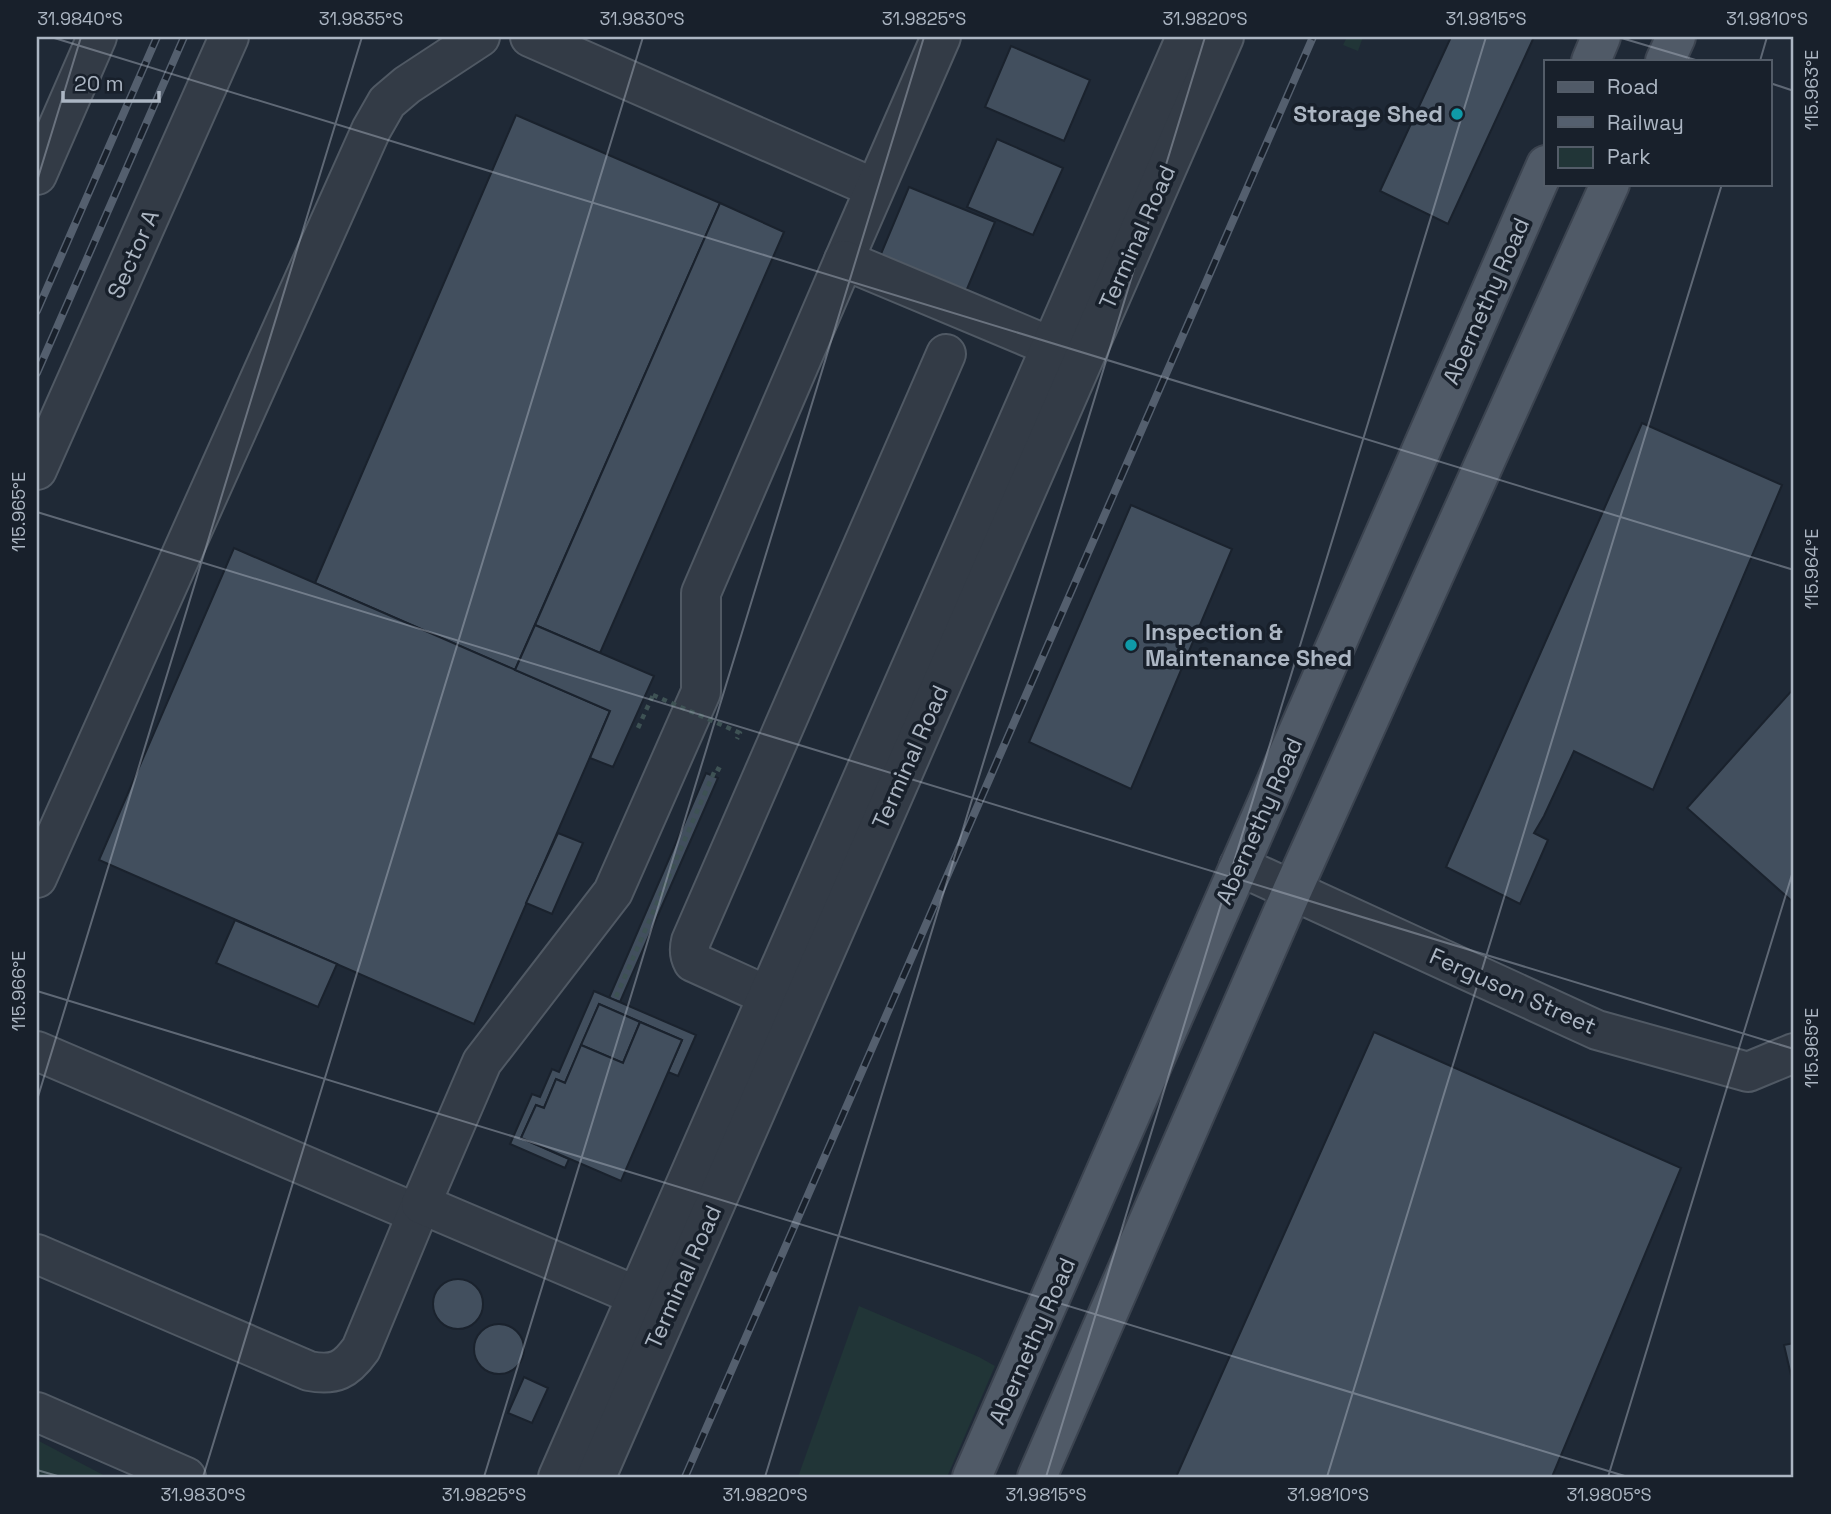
<svg xmlns="http://www.w3.org/2000/svg" width="1831" height="1514" viewBox="0 0 1831 1514" font-family="'Space Grotesk',sans-serif">
<style>
.green{fill:#213537}
.building{fill:#424f5e;stroke:#1a222d;stroke-width:2}
.lines{fill:none;stroke-linecap:round;stroke-linejoin:round}
.minor-casing{stroke:#505964;stroke-width:42}
.major-casing{stroke:#3c4450;stroke-width:42}
.path{stroke:#3e5254;stroke-width:4.5;stroke-dasharray:5 5;stroke-linecap:butt}
.minor{stroke:#333b46;stroke-width:38}
.major{stroke:#505a67;stroke-width:38}
.rail-casing{stroke:#545f6e;stroke-width:8}
.rail{stroke:#18202b;stroke-width:5;stroke-dasharray:16;stroke-linecap:butt}
.path-bridge{stroke:#3e5254;stroke-width:4.5;stroke-dasharray:5 5;stroke-linecap:butt}
.ticks{fill:none;stroke:#acb6c3;stroke-width:2;stroke-opacity:0.45}
.culture-dot{fill:#0f9aa8;stroke:#18202b;stroke-width:2.5}
.labels{text-anchor:middle;stroke-width:7;stroke-linejoin:round;paint-order:stroke}
.poi-label{font-size:23px;font-weight:bold;fill:#acb6c3;stroke:#18202b;text-anchor:end}
.street-label{font-size:23px;fill:#acb6c3;stroke:#18202b}
.neatline{fill:none;stroke:#acb6c3;stroke-width:2.5}
.ticks-label{font-size:18px;text-anchor:middle;fill:#acb6c3}
</style>
<rect width="100%" height="100%" fill="#1f2936"/>
<g class="green">
<path d="M 1347,37 L 1363,37 L 1358,51 L 1343,45 Z"/>
<path d="M 859,1306 L 979,1357 L 995,1366 L 947,1477 L 798,1477 Z"/>
<path d="M 37,1440 L 107,1477 L 37,1477 Z"/>
</g>
<g class="building">
<path d="M 1451,37 L 1534,37 L 1448,224 L 1380,191 Z"/>
<path d="M 1011,46 L 1090,80 L 1064,141 L 985,107 Z"/>
<path d="M 516,115 L 720,203 L 515,670 L 315,583 Z"/>
<path d="M 997,139 L 1063,168 L 1033,235 L 967,207 Z"/>
<path d="M 909,187 L 995,222 L 962,301 L 876,266 Z"/>
<path d="M 720,203 L 784,232 L 600,653 L 535,625 Z"/>
<path d="M 1642,423 L 1782,485 L 1653,790 L 1574,751 L 1544,816 L 1534,833 L 1548,840 L 1520,904 L 1446,867 Z"/>
<path d="M 1131,505 L 1232,549 L 1131,789 L 1029,742 Z"/>
<path d="M 234,548 L 610,711 L 474,1024 L 99,860 Z"/>
<path d="M 535,625 L 654,676 L 613,767 L 590,758 L 610,711 L 515,670 Z"/>
<path d="M 1794,688 L 1794,903 L 1687,808 Z"/>
<path d="M 706,773 L 718,778 L 620,1002 L 609,998 Z"/>
<path d="M 558,833 L 583,843 L 552,914 L 526,903 Z"/>
<path d="M 235,920 L 337,964 L 318,1007 L 216,963 Z"/>
<path d="M 594,991 L 696,1035 L 678,1076 L 668,1072 L 682,1040 L 599,1004 L 565,1083 L 556,1079 L 544,1108 L 536,1105 L 521,1138 L 569,1159 L 565,1168 L 510,1144 L 532,1094 L 540,1097 L 552,1069 L 559,1072 Z"/>
<path d="M 599,1004 L 640,1022 L 623,1063 L 581,1045 Z"/>
<path d="M 640,1022 L 682,1040 L 621,1181 L 521,1138 L 536,1105 L 544,1108 L 556,1079 L 565,1083 L 581,1045 L 623,1063 Z"/>
<path d="M 1374,1032 L 1681,1168 L 1552,1477 L 1176,1477 Z"/>
<circle cx="458" cy="1304" r="25"/>
<circle cx="499" cy="1349" r="25"/>
<path d="M 1794,1343 L 1794,1388 L 1784,1345 Z"/>
<path d="M 524,1377 L 548,1388 L 532,1423 L 508,1413 Z"/>
</g>
<g class="lines">
<g class="minor-casing">
<g id="minor">
<path d="M 530,37 L 874,188"/>
<path d="M 37,175 L 97,37"/>
<path d="M 844,260 L 941,37"/>
<path d="M 37,470 L 229,37"/>
<path d="M 1239,866 L 1597,1030 L 1748,1072 L 1794,1053"/>
<path d="M 37,878 L 371,130 L 387,102 L 407,85 L 480,37"/>
<path d="M 768,996 L 693,962 C 689,955 689,949 691,941 L 946,354"/>
<path d="M 37,1051 L 418,1214"/>
<path d="M 37,1254 L 309,1371 C 335,1376 346,1370 361,1349 L 421,1204"/>
<path d="M 637,1296 L 421,1204 L 482,1062 L 613,892 L 701,692 L 701,593 L 844,260 L 1052,347"/>
<path d="M 37,1412 L 186,1477"/>
<path d="M 558,1477 L 1186,37"/>
<path d="M 596,1477 L 1224,37"/>
</g>
</g>
<g class="major-casing">
<g id="major">
<path d="M 1591,61 L 1601,37"/>
<path d="M 1665,61 L 1676,37"/>
<path d="M 972,1477 L 1546,165"/>
<path d="M 1037,1477 L 1292,891 L 1610,184"/>
</g>
</g>
<g class="path">
<path d="M 638,728 L 653,695"/>
<path d="M 616,997 L 716,768 L 724,772"/>
</g>
<use href="#minor" class="minor"/>
<use href="#major" class="major"/>
<g class="rail-casing">
<g id="rail">
<path d="M 37,311 L 157,37"/>
<path d="M 37,373 L 184,37"/>
<path d="M 685,1477 L 1313,37"/>
</g>
</g>
<use href="#rail" class="rail"/>
<path class="path-bridge" d="M 653,695 L 740,733 L 737,739"/>
</g>
<path class="ticks" d="M 51,37 L 1794,570M 1618,37 L 1699,61M 1760,61 L 1767,37M 1770,83 L 1794,91M 37,181 L 81,37M 37,512 L 1794,1049M 37,991 L 1628,1477M 37,1100 L 362,37M 37,1470 L 61,1477M 203,1477 L 643,37M 484,1477 L 924,37M 765,1477 L 1205,37M 1046,1477 L 1486,37M 1327,1477 L 1722,184M 1608,1477 L 1794,868"/>
<g class="culture-dot">
<circle cx="1457" cy="114" r="7"/>
<circle cx="1131" cy="645" r="7"/>
</g>
<g class="labels">
<g class="poi-label">
<text x="1443" y="122">Storage Shed</text>
<text x="1145" y="640" text-anchor="start">Inspection &amp;<tspan x="1145" dy="26">Maintenance Shed</tspan></text>
</g>
<g class="street-label">
<text transform="translate(1137 237) rotate(-66)" y="8">Terminal Road</text>
<text transform="translate(133 254) rotate(-66)" y="8">Sector A</text>
<text transform="translate(1486 301) rotate(-66)" y="8">Abernethy Road</text>
<text transform="translate(910 757) rotate(-66)" y="8">Terminal Road</text>
<text transform="translate(1259 821) rotate(-66)" y="8">Abernethy Road</text>
<text transform="translate(1513 991) rotate(24)" y="8">Ferguson Street</text>
<text transform="translate(683 1277) rotate(-66)" y="8">Terminal Road</text>
<text transform="translate(1032 1341) rotate(-66)" y="8">Abernethy Road</text>
</g>
</g>
<rect width="1831" height="1514" fill="none" stroke="#18202b" stroke-width="77"/>
<rect x="1544" y="60" width="228" height="126" fill="#18202b" stroke="#535c68" stroke-width="2"/>
<rect x="1558" y="82" width="35" height="10" fill="#505a67" stroke="#535c68" stroke-width="2"/>
<text x="1607" y="94" font-size="21" fill="#acb6c3">Road</text>
<rect x="1558" y="117" width="35" height="10" fill="#545f6e" stroke="#535c68" stroke-width="2"/>
<text x="1607" y="130" font-size="21" fill="#acb6c3">Railway</text>
<rect x="1558" y="147" width="35" height="21" fill="#213537" stroke="#535c68" stroke-width="2"/>
<text x="1607" y="164" font-size="21" fill="#acb6c3">Park</text>
<path d="M63 91v10h96v-10" fill="none" stroke="#acb6c3" stroke-width="3.5"/>
<text x="74" y="91" font-size="21" fill="#acb6c3" stroke="#18202b" stroke-width="5" paint-order="stroke">20 m</text>
<rect x="38" y="38" width="1754" height="1438" class="neatline"/>
<g class="ticks-label">
<text x="80" y="25">31.9840°S</text>
<text x="361" y="25">31.9835°S</text>
<text x="642" y="25">31.9830°S</text>
<text x="924" y="25">31.9825°S</text>
<text x="1205" y="25">31.9820°S</text>
<text x="1486" y="25">31.9815°S</text>
<text x="1767" y="25">31.9810°S</text>
<text transform="translate(1812 90) rotate(-90)" y="6">115.963°E</text>
<text transform="translate(19 512) rotate(-90)" y="6">115.965°E</text>
<text transform="translate(1812 569) rotate(-90)" y="6">115.964°E</text>
<text transform="translate(19 991) rotate(-90)" y="6">115.966°E</text>
<text transform="translate(1812 1048) rotate(-90)" y="6">115.965°E</text>
<text x="203" y="1501">31.9830°S</text>
<text x="484" y="1501">31.9825°S</text>
<text x="765" y="1501">31.9820°S</text>
<text x="1046" y="1501">31.9815°S</text>
<text x="1328" y="1501">31.9810°S</text>
<text x="1609" y="1501">31.9805°S</text>
</g>
</svg>
